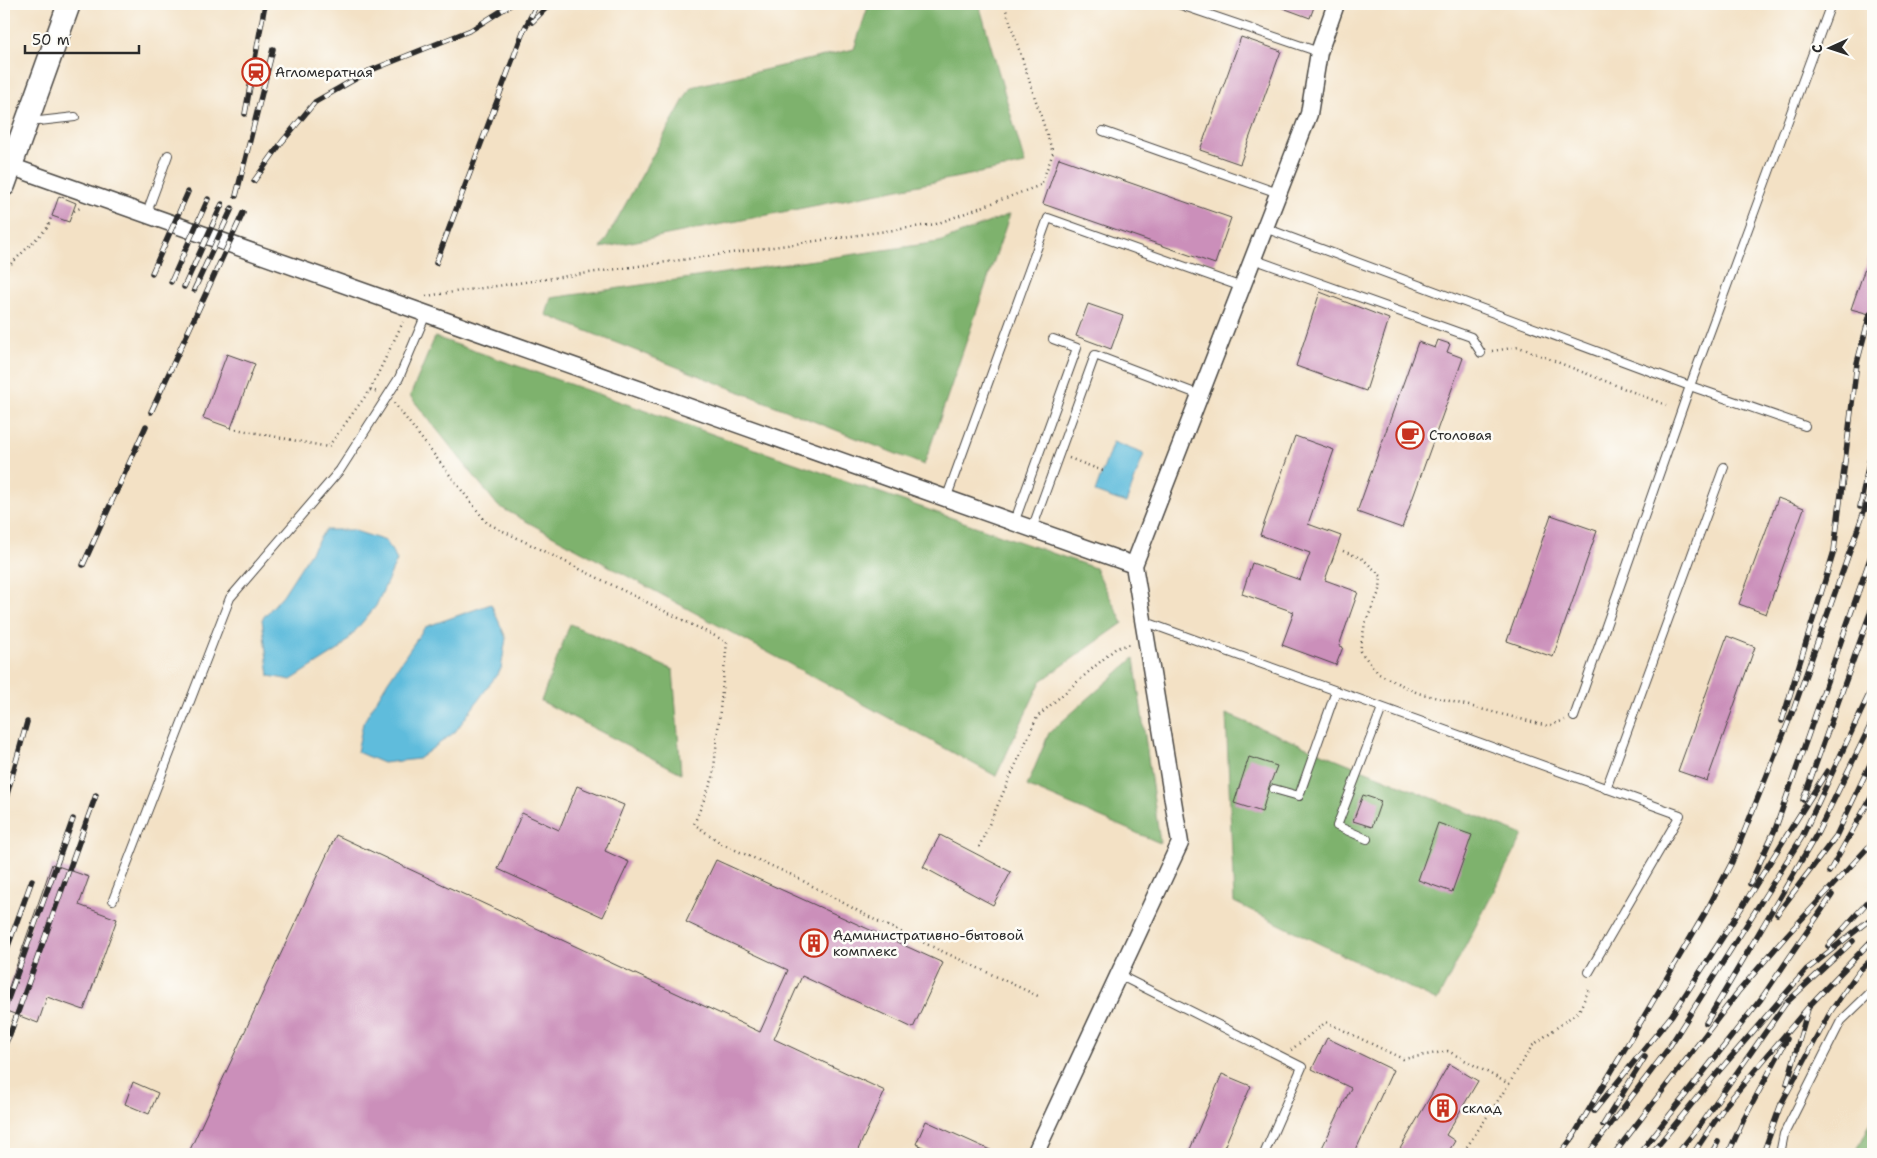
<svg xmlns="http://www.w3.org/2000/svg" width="1877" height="1158" viewBox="0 0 1877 1158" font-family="'Shantell Sans',sans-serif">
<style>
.forest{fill:#7eb26d;stroke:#546e4c}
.water{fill:#5ebcdc;stroke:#447484}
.building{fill:#cb8fba}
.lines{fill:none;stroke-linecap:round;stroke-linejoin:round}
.lane-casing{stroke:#494642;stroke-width:10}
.street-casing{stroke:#494642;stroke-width:19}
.secondary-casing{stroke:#494642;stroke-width:25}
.path{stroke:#494642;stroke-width:2.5;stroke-dasharray:1 4;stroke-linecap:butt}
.lane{stroke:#fff;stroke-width:8}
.street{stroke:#fff;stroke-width:16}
.secondary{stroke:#fff;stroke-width:22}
.rail-casing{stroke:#2b2b2b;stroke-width:5.5}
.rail{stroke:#fdfcf7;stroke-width:4;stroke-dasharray:11;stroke-linecap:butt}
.labels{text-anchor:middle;stroke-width:5;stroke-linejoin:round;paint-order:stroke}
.poi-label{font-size:14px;fill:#2b2b2b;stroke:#fdfcf7;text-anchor:start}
</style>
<rect width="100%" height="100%" fill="#fdfcf7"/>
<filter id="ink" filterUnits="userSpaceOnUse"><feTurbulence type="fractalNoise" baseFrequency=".02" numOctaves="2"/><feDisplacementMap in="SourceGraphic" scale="10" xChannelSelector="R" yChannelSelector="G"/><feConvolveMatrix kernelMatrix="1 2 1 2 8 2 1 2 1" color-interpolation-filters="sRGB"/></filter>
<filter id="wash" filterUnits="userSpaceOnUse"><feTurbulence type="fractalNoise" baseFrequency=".0096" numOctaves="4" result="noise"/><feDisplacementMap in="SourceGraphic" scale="20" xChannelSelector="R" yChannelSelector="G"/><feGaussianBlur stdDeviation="1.12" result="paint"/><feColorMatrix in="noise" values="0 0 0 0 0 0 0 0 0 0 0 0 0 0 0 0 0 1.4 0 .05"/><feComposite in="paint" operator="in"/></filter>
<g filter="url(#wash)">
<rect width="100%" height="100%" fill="#f3e1c5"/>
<g class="forest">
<path d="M 869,4 L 979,4 L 1025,164 L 601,248 L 691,87 L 854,49 Z"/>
<path d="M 1010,214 L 924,465 L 546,315 L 551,298 L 939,242 Z"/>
<path d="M 435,337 L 1095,568 L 1123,623 L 1041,681 L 996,776 L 498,506 L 410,396 Z"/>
<path d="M 570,624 L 673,670 L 681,773 L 541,701 Z"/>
<path d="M 1134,658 L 1160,843 L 1027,786 L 1049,733 Z"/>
<path d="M 1226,714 L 1523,835 L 1437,1001 L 1234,902 Z"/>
<path d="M 1873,1118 L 1873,1154 L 1858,1154 L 1858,1148 Z"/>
</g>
<g class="water">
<path d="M 1113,442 L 1144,454 L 1126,503 L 1095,492 Z"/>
<path d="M 325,530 L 352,530 L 386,541 L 397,560 L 376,606 L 340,649 L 291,680 L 269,676 L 262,619 L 283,595 Z"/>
<path d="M 491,604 L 506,638 L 501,669 L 455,732 L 418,759 L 383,763 L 357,752 L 363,723 L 388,681 L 425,627 Z"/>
</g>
<g id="blocks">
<g class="building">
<path d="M 1275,4 L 1315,4 L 1310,18 L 1275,5 Z"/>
<path d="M 1241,37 L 1281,51 L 1240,164 L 1200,150 Z"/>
<path d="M 1059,158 L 1231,218 L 1215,264 L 1043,204 Z"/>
<path d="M 59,196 L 76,203 L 69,222 L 52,216 Z"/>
<path d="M 1871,251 L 1873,252 L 1873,315 L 1851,309 Z"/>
<path d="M 1320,292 L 1389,319 L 1366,391 L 1296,366 Z"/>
<path d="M 1088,304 L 1123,316 L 1111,349 L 1076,336 Z"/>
<path d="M 1438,340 L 1450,344 L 1447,352 L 1463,358 L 1402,528 L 1357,512 L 1418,342 L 1435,348 Z"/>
<path d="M 227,354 L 255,364 L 231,428 L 203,418 Z"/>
<path d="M 1295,436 L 1334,450 L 1308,524 L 1341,536 L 1325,580 L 1358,592 L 1339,646 L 1343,647 L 1336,665 L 1282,645 L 1294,612 L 1242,594 L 1252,563 L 1300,580 L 1310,553 L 1260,535 Z"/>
<path d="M 1778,498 L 1804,508 L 1766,614 L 1739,604 Z"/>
<path d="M 1551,515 L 1597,531 L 1553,657 L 1507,641 Z"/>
<path d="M 1727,636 L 1755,647 L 1707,781 L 1678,771 Z"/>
<path d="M 1249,757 L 1277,766 L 1269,787 L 1262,812 L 1234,803 Z"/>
<path d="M 577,786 L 624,805 L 605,851 L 629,862 L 603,917 L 498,869 L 522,813 L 559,830 Z"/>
<path d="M 1363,795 L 1381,801 L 1372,827 L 1353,821 Z"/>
<path d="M 1438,823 L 1472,835 L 1452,892 L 1418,880 Z"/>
<path d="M 336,835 L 760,1032 L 788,970 L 686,922 L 716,860 L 943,963 L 913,1028 L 802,976 L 774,1039 L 885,1091 L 856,1154 L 188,1154 Z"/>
<path d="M 940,835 L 1011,872 L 993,905 L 923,867 Z"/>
<path d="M 52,864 L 89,877 L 79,905 L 117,919 L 84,1010 L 47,997 L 38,1023 L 4,1010 L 4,1001 Z"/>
<path d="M 1327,1038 L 1393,1070 L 1354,1154 L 1319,1154 L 1351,1088 L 1312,1069 Z"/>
<path d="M 1449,1064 L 1478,1081 L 1446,1135 L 1455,1141 L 1447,1154 L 1397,1154 Z"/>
<path d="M 1222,1074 L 1251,1086 L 1221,1154 L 1188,1154 Z"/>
<path d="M 133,1082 L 158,1093 L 149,1114 L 125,1104 Z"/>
<path d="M 926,1121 L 999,1154 L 939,1154 L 916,1144 Z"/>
</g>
</g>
</g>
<g filter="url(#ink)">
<use href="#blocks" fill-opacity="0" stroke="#494642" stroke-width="1"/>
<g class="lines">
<g class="lane-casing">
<g id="lane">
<path d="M 1178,4 L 1319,52"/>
<path d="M 30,122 L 75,117"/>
<path d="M 1103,131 L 1278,193"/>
<path d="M 146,215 L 168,155"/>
<path d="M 1265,228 L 1690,386 L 1805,426"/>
<path d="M 1253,259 L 1471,337 L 1481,353"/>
<path d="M 946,499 L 1048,218 L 1242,287"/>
<path d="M 1014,523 L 1077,348 L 1053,339"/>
<path d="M 1032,529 L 1095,355 L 1200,395"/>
<path d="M 1143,621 L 1680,815 L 1589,972"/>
<path d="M 1574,717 L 1690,386 L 1831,4"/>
<path d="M 1274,789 L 1299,796 L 1336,691"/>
<path d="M 1606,789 L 1724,467"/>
<path d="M 1367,839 L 1337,826 L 1382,708"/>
<path d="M 113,900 L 230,598 L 340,470 L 399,378 L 426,314"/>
<path d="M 1119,975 L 1302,1067 L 1264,1154"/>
<path d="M 1780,1154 L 1784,1134 L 1841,1021 L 1873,990"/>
</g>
</g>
<g class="street-casing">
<g id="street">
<path d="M 10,166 L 1134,565"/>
<path d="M 1035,1154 L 1180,843 L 1134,565 L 1309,114 L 1319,52 L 1336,4"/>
</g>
</g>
<g class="secondary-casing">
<path id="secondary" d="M 4,185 L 69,4"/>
</g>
<g class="path">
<path d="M 74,211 L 80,208"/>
<path d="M 4,271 L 48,227 L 51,217"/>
<path d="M 426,296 L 936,224 L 1041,185 L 1053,153 L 1004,4"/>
<path d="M 1492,351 L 1519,347 L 1666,405"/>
<path d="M 370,390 L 378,392"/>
<path d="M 394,403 L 487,523 L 727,642 L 713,778 L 694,824 L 722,844 L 792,875 L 873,919 L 1038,996"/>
<path d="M 231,428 L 328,447 L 370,390 L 403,322"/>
<path d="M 1069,458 L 1103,471"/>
<path d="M 1343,551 L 1363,559 L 1381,576 L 1380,590 L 1365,623 L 1360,651 L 1379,674 L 1418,693 L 1548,726 L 1565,720"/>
<path d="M 979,847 L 1037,717 L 1116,648 L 1131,644"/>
<path d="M 1291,1050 L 1326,1022 L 1403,1059 L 1448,1051 L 1509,1084 L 1462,1154"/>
<path d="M 1509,1084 L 1532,1046 L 1579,1011 L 1590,987"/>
</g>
<use href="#lane" class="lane"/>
<use href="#street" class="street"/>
<use href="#secondary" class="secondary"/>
<g class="rail-casing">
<g id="rail">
<path d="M 532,22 L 550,4"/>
<path d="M 245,114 L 265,4"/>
<path d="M 254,181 L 282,142 L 315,102 L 369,71 L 471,30 L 512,4"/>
<path d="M 236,196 L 273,49"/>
<path d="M 436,263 L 523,32 L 537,4"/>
<path d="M 152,273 L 188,192"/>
<path d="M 171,282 L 208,199"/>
<path d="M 184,287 L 222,204"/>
<path d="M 194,290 L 232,208"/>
<path d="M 151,412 L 243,213"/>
<path d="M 1860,507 L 1873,443"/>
<path d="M 83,565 L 146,426"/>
<path d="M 1782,721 L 1834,551 L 1857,363 L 1870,314"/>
<path d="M 1803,800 L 1873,605"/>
<path d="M 4,805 L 27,722"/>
<path d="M 1873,817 L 1873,816"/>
<path d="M 1829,872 L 1873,794"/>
<path d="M 1750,884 L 1776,827 L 1873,550"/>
<path d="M 1777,914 L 1836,836 L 1873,758"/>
<path d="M 1828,946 L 1873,896"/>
<path d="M 4,957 L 32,880"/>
<path d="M 4,1010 L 73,819"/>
<path d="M 1706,1023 L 1818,832 L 1873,720"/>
<path d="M 4,1046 L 10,1034 L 96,795"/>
<path d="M 1787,1084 L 1808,1009"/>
<path d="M 1594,1111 L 1672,1015 L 1732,923 L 1827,771"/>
<path d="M 1603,1125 L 1645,1057"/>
<path d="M 1571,1140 L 1708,908 L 1732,862 L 1794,708 L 1873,486"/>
<path d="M 1560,1154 L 1574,1136"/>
<path d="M 1588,1154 L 1668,1049 L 1802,837 L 1873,686"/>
<path d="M 1614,1154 L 1738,992 L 1787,935 L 1873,842"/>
<path d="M 1639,1154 L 1761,999 L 1832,895"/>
<path d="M 1651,1154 L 1713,1078 L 1806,970 L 1873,917"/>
<path d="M 1677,1154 L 1697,1129 L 1786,1003 L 1853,941"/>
<path d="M 1693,1154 L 1725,1106 L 1810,1005 L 1873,939"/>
<path d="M 1711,1154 L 1718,1142"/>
<path d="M 1728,1154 L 1744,1119 L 1787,1039"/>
<path d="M 1763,1154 L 1781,1104 L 1831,1011 L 1859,971 L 1873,958"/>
</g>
</g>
<use href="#rail" class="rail"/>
</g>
</g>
<defs>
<g id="station-ring" transform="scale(1.4375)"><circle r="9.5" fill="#fdfcf7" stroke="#c8321e" stroke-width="1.5"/><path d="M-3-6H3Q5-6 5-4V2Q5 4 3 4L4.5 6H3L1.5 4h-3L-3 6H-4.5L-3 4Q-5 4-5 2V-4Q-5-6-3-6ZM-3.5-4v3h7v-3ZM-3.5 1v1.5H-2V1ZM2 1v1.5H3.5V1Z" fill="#c8321e"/></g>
<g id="cafe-ring" transform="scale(1.4375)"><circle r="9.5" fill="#fdfcf7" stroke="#c8321e" stroke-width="1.5"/><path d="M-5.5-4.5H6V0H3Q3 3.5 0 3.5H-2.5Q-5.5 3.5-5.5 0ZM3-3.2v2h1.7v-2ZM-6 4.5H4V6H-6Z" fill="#c8321e"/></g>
<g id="building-ring" transform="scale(1.4375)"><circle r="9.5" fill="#fdfcf7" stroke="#c8321e" stroke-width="1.5"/><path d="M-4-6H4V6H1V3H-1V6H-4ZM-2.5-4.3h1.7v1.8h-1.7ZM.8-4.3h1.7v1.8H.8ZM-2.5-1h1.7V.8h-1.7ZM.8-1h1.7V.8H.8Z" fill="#c8321e"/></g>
</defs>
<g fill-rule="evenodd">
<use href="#station-ring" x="256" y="72"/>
<use href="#cafe-ring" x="1410" y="435"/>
<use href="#building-ring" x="814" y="943"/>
<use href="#building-ring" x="1443" y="1108"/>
</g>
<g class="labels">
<g class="poi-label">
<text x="275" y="77">Агломератная</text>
<text x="1429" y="440">Столовая</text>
<text x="833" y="940">Административно-бытовой<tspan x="833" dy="16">комплекс</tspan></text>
<text x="1462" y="1113">склад</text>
</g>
</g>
<rect width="1877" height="1158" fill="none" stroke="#fdfcf7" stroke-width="20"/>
<g transform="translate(1830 48) rotate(267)" stroke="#fdfcf7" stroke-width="4" paint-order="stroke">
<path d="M0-4L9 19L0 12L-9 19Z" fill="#2b2b2b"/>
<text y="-8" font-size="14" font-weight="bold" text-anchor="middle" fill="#2b2b2b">С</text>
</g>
<path d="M25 45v8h114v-8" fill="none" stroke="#2b2b2b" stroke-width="2.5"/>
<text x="32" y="45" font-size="15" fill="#2b2b2b" stroke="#fdfcf7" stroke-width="4" paint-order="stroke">50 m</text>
</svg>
